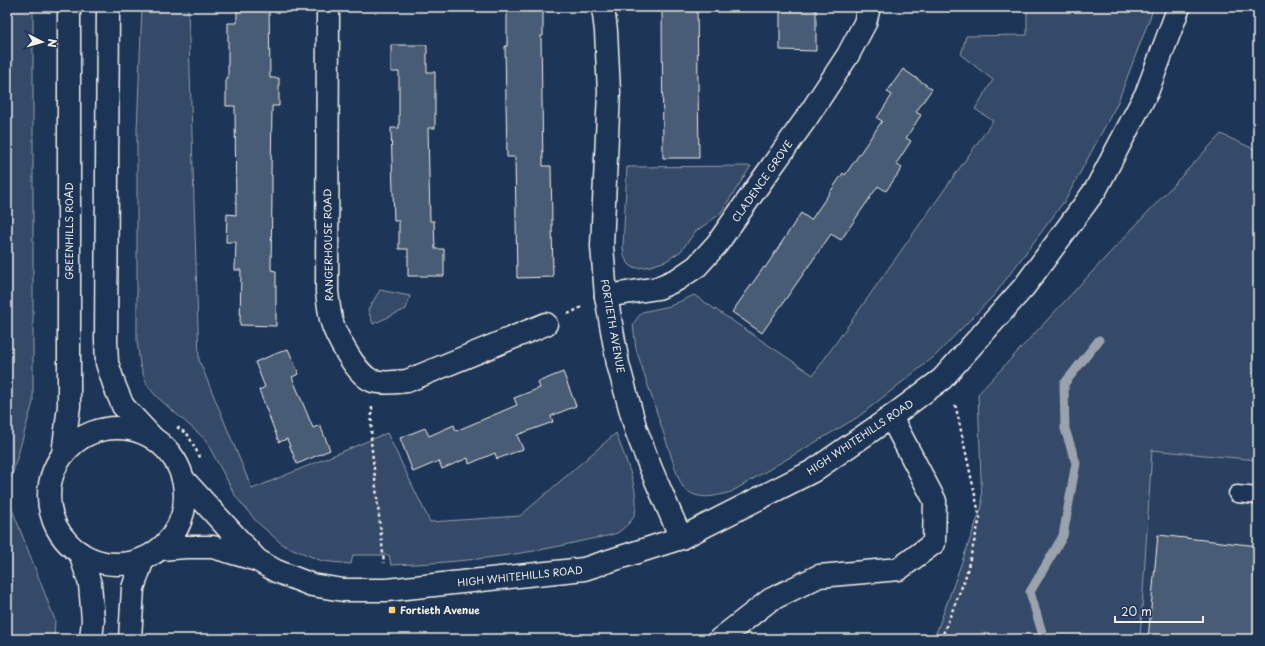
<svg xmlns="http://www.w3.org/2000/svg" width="1265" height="646" viewBox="0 0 1265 646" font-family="'Playpen Sans',sans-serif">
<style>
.built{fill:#2a4060}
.green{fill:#354a67;stroke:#949ea8}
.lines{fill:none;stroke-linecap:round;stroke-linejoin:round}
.stream{stroke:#9aa2ab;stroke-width:9}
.building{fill:#485b74;stroke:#f4f1e8}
.lane-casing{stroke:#f4f1e8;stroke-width:19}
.street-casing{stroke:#f4f1e8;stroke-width:25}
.secondary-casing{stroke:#f4f1e8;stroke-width:25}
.path{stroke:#f4f1e8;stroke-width:2.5;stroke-dasharray:3 3;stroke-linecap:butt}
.lane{stroke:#1d3557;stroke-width:16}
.street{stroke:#1d3557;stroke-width:22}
.secondary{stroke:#1d3557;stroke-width:22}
.poi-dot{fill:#ffd166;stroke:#1d3557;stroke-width:1.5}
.labels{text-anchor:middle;stroke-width:3;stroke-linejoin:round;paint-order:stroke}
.street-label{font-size:10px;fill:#f4f1e8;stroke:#1d3557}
.poi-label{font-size:10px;font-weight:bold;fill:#f4f1e8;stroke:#1d3557;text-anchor:start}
</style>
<rect width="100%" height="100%" fill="#1d3557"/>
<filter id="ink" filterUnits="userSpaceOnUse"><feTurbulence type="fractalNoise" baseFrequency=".025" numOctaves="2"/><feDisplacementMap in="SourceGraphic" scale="8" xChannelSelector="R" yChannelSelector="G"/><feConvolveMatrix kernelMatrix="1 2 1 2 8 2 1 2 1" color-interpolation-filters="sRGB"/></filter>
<g filter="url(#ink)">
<path class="built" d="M 1152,450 L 1258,460 L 1258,639 L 1140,639 Z"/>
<g class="green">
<path d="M 7,7 L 33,7 L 33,402 L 7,493 Z"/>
<path d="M 142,7 L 188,7 L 199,360 L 252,489 L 387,433 L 430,522 L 520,516 L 616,433 C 623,454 644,498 633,518 C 630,523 622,530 617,533 C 610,536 590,539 582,541 C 520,556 455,563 391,565 L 389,555 L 353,555 L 351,564 L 322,561 L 283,545 L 256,521 L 236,497 L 205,439 L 157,397 L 147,385 L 140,365 L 137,340 L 137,130 Z"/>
<path d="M 1027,7 L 1154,7 L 1117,104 L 1066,199 L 995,294 L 935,356 L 858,417 L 731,492 C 716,496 700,501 686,490 C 682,487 679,479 677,474 L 636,349 L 633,324 L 642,312 L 670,306 L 694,295 L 813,375 L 993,121 L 975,109 L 993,80 L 961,55 L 966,36 L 1027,35 Z"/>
<path d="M 1221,134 L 1258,151 L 1258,460 L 1152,450 L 1140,639 L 934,639 L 982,506 L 978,394 Z"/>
<path d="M 751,166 L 720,214 L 695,232 L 681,251 L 666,261 L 651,266 L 639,268 L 632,267 L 627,262 L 624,256 L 623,247 L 627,167 Z"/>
<path d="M 380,290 L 410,296 L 406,309 L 373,324 L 368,310 Z"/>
<path d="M 7,496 L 55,620 L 54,639 L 7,639 Z"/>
</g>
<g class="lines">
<path class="stream" d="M 1044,639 L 1030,592 L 1063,536 L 1076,463 L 1065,429 L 1064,384 L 1099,340"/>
</g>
<g class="building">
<path d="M 237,7 L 269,7 L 270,78 L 279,78 L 279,106 L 272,106 L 271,175 L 272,175 L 272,195 L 271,270 L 276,271 L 276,326 L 240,325 L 241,270 L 235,270 L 236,242 L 226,242 L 227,214 L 236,215 L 235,106 L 226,106 L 226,78 L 228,79 L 228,23 L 237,23 Z"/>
<path d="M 507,7 L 543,7 L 543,36 L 541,36 L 543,166 L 551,166 L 553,277 L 517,278 L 515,157 L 507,157 L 505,46 L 507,46 Z"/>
<path d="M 662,7 L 697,7 L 699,158 L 663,158 Z"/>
<path d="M 780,7 L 816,7 L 816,51 L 780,50 Z"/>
<path d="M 391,45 L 427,45 L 427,72 L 435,72 L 435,128 L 428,128 L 430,221 L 434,221 L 435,249 L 444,249 L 444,276 L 408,276 L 408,249 L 399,249 L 399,221 L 394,221 L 391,128 L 399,128 L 399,72 L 391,72 Z"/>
<path d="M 903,69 L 932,89 L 916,112 L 921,115 L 906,138 L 911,141 L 896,164 L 902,168 L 886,191 L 878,186 L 841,240 L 831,234 L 762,333 L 732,312 L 764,267 L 765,268 L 801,213 L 811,220 L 843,173 L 845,175 L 882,121 L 877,118 L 892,95 L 887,92 Z"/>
<path d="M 288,349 L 299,374 L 292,377 L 313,428 L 320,425 L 330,450 L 297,464 L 287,439 L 279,442 L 259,390 L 265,387 L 255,362 Z"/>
<path d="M 563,372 L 576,406 L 551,416 L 553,422 L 517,435 L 523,449 L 497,459 L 495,453 L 469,464 L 468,458 L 442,469 L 439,461 L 413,472 L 400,438 L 425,428 L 429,436 L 454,425 L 456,431 L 517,405 L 514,398 L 540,388 L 538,382 Z"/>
<path d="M 1158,535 L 1258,546 L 1258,639 L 1148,639 Z"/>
</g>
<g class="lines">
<g class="lane-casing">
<path id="lane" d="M 1237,494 L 1258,496"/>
</g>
<g class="street-casing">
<g id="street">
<path d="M 329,7 L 328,9 L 327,291 C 328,300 329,310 331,319 C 335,335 357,376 373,381 C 385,384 396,382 407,381 L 546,324"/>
<path d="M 603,7 L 606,31 L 609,92 L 602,246 L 606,296 L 618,364 L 636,430 L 651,469 L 681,538"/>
<path d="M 606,296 L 658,288 L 678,279 L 697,266 L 717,244 L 758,186 L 808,116 L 848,55 L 865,23 L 869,7"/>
<path d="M 720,639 L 770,600 L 819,576 L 899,569 L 934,543 L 935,501 L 891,417"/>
</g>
</g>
<g class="secondary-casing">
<g id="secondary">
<path d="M 108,7 L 106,340 L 107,363 L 115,387 L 123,406 L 152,437"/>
<circle cx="117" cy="496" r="68"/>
<path d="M 63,454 L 69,406 L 69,7"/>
<path d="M 183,479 L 257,560"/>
<path d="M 160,549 L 186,547 L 213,547 L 257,560 L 276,571 L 312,585 L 343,590 L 387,590 L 584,569 L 681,538 L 813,471 L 891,417 L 942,379 L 1024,287 L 1096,189 L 1147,92 L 1179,7"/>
<path d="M 80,553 L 90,584 L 93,620 L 91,639"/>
<path d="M 130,639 L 133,588 L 143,559"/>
</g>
</g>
<g class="path">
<path d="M 568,314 L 582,307"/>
<path d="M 372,407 L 371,441 L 384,563"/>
<path d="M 177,427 L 188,435 L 201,459"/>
<path d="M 941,639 L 965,579 L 980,518 L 955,403"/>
</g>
<use href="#lane" class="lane"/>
<use href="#street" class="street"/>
<use href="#secondary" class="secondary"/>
</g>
</g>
<rect class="poi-dot" x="388" y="606" width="8" height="8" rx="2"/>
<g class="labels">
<g class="street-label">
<text transform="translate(762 181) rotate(-55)" y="4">CLADENCE GROVE</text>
<text transform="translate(69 231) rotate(-90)" y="4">GREENHILLS ROAD</text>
<text transform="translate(328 245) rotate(-91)" y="4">RANGERHOUSE ROAD</text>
<text transform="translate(613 326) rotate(80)" y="4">FORTIETH AVENUE</text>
<text transform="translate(860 437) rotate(-34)" y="4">HIGH WHITEHILLS ROAD</text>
<text transform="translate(520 576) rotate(-6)" y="4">HIGH WHITEHILLS ROAD</text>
</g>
<g class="poi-label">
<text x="400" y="614">Fortieth Avenue</text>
</g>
</g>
<rect width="1265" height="646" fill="none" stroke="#1d3557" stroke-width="24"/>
<rect x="12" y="12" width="1241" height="622" fill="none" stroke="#f4f1e8" stroke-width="1.5" filter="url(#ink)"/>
<g transform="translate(42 42) rotate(96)" stroke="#1d3557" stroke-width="3" paint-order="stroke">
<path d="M0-3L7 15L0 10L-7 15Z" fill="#f4f1e8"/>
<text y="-6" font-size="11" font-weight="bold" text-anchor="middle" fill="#f4f1e8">N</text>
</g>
<path d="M1115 616v6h88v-6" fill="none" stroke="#f4f1e8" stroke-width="2"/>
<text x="1121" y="616" font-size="12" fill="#f4f1e8" stroke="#1d3557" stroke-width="3" paint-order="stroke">20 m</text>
</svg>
